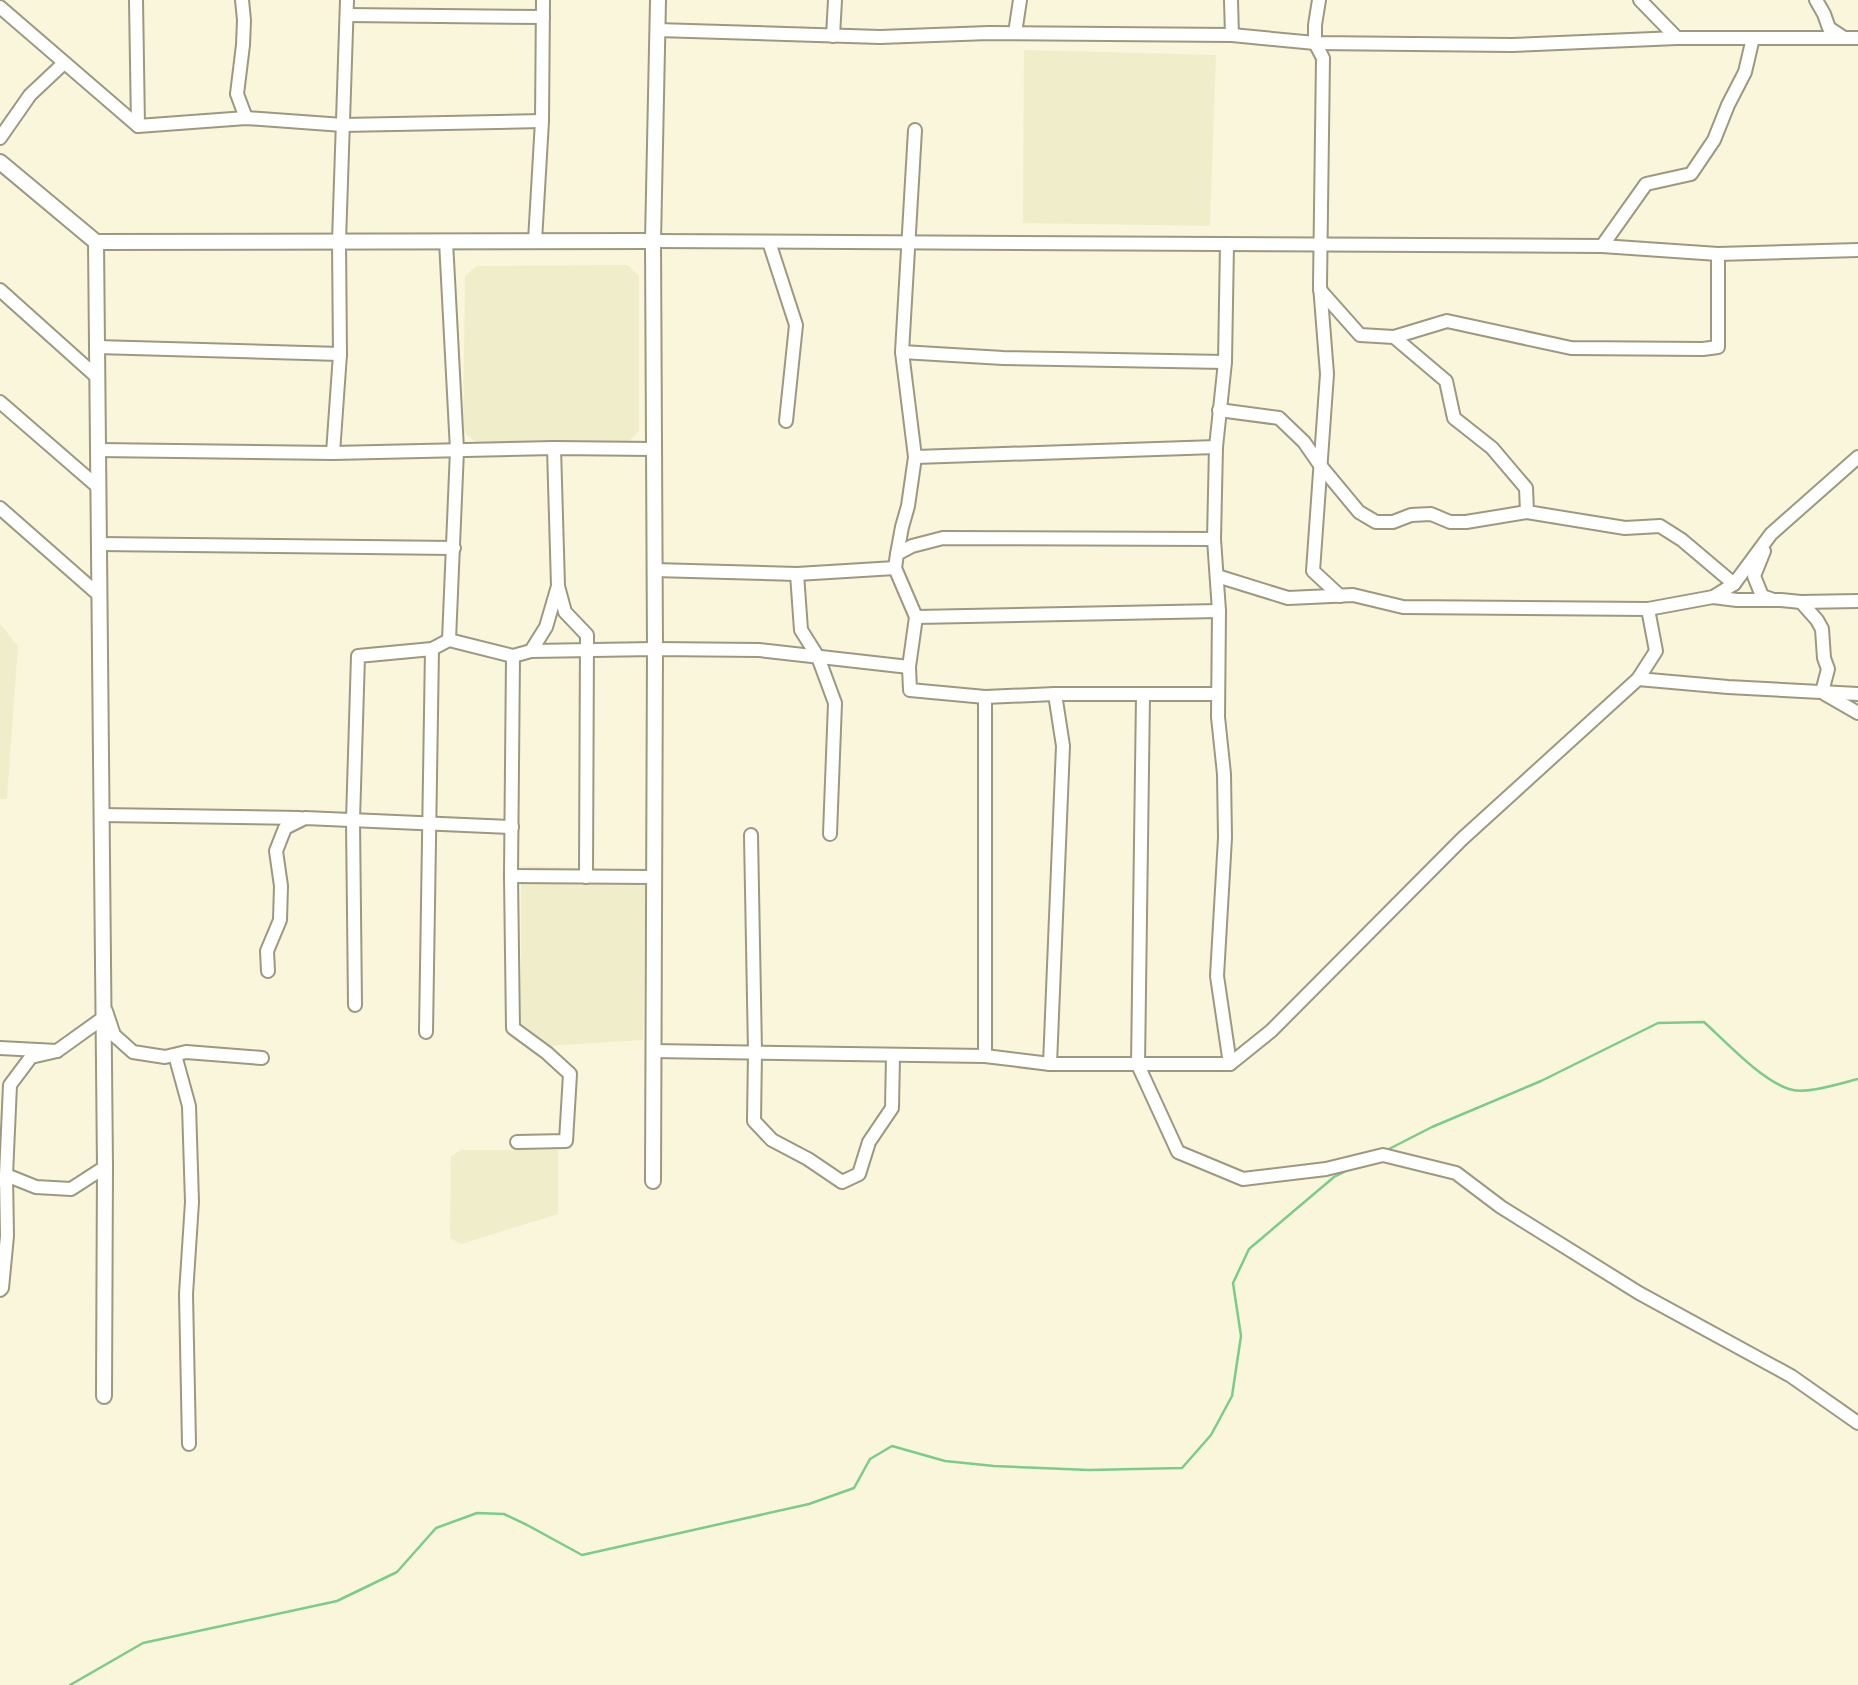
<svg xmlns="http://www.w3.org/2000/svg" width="1858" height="1685" viewBox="0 0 1858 1685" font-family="Inter,sans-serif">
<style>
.built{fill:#f0edca}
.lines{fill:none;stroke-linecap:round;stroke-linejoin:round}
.stream{stroke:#7bcc8a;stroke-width:2.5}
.minor-casing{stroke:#9c9980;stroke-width:16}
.tertiary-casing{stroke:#9c9980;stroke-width:18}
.minor{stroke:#fff;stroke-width:12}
.tertiary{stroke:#fff;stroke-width:14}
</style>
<rect width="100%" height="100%" fill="#f9f6db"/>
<g class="built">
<path d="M 1024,50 L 1216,55 L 1210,226 L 1023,223 Z"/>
<path d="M 628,265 L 639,276 L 639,431 L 628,442 L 475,442 L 463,431 L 465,276 L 477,266 Z"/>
<path d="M 0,624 L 18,646 L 7,799 L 0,799 Z"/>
<path d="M 521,866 L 646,870 L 643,1040 L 545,1046 L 521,1028 Z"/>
<path d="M 461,1150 L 558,1150 L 558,1214 L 461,1244 L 450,1238 L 451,1156 Z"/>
</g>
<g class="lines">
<g class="stream">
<path d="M 1387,1150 L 1432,1127 L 1541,1081 L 1658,1023 L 1704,1022 C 1726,1042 1761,1080 1789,1089 C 1805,1095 1841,1083 1858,1079"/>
<path d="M 70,1685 L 143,1643 L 337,1601 L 397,1572 L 436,1528 L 477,1513 L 504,1514 L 527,1525 L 582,1555 L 809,1504 L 854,1488 L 870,1459 L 892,1446 L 945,1461 L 994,1466 L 1089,1470 L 1182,1468 L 1211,1435 L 1232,1396 L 1241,1336 L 1233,1283 L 1249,1249 L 1334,1177 L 1350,1169"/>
</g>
<g class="minor-casing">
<g id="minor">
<path d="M 136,0 L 138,126"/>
<path d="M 242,0 L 244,20 L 243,45 L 237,94 L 246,118"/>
<path d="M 1231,0 L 1232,35"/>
<path d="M 1319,0 L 1315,25 L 1315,43 L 1323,58 L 1320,285 L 1327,374 L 1313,571 L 1340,596"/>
<path d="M 1640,0 L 1677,38 L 1858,38"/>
<path d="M 1816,0 L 1824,14 L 1829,28 L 1844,38"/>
<path d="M 0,7 L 138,126 L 246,118 L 343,125 L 542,121"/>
<path d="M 347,15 L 543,17"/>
<path d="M 657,30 L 880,37 L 989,33 L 1232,35 L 1315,43 L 1512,45 L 1677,38"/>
<path d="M 1015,33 L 1020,0"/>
<path d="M 833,36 L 835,0"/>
<path d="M 0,138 L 30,95 L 64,63"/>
<path d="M 446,241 L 457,450 L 449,640"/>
<path d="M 535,241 L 542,121 L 543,0"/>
<path d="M 653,241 L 1602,246 L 1718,254 L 1858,250"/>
<path d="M 769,242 L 796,325 L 786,421"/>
<path d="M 1227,244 L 1225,362 L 1216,447 L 1214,539 L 1219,611 L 1218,717 L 1224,774 L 1225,838 L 1217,976 L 1230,1064"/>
<path d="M 1602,246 L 1646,184 L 1691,174 L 1714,140 L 1728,105 L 1745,72 L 1753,38"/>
<path d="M 0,290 L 97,377"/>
<path d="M 1320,290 L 1360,335 L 1394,337 L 1447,321 L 1571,348 L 1703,349 L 1718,347 L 1718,254"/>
<path d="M 1394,337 L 1446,381 L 1454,418 L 1492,448 L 1526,488 L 1527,512 L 1625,528 L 1660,526 L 1682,540 L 1734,584"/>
<path d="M 97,347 L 340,354"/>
<path d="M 902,352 L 1003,358 L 1225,362"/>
<path d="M 0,402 L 98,487"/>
<path d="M 1219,410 L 1279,418 L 1304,442 L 1320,465 L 1359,512 L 1376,522 L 1393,522 L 1411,515 L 1431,514 L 1450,522 L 1466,522 L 1527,512"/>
<path d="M 98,450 L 333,453 L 554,448 L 653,449"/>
<path d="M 333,453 L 340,354 L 339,241 L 347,0"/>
<path d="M 915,457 L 1216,447"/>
<path d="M 0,508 L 99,595"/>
<path d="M 1214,539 L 943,538 L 912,546 L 897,554 L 895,568 L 916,617 L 909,667 L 910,690 L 985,697 L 1055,694 L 1218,694"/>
<path d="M 99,544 L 454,548"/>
<path d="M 1764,551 L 1754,576 L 1762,596 L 1771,599"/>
<path d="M 897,554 L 902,527 L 908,506 L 915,457 L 902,352 L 915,130"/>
<path d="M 654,570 L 797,574 L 895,568"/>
<path d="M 797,574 L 801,630 L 818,657 L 835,703 L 830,834"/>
<path d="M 1217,576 L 1288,598 L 1353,595 L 1403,607 L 1648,609 L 1656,651 L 1638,679"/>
<path d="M 558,586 L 565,612 L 587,635 L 586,877"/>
<path d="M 1713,597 L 1737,600 L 1781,600 L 1801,602 L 1858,601"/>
<path d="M 1801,602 L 1817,620 L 1822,629 L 1824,658 L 1828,669 L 1822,692"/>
<path d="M 1648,609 L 1713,597 L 1734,584 L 1771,534 L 1858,457"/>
<path d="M 916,617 L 1219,611"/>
<path d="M 531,651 L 546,627 L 558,586 L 554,448"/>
<path d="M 513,656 L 511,876 L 513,1028 L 547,1053 L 570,1074 L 566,1141 L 517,1142"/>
<path d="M 1825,694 L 1858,713"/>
<path d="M 1143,695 L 1138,1065 L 1178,1152 L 1243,1179 L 1326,1169 L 1383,1155 L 1456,1173 L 1501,1207 L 1639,1293 L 1791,1376 L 1858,1423"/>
<path d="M 101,815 L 300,818"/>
<path d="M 751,835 L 755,1052 L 754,1121 L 772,1140 L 808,1159 L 842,1182 L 859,1174 L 869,1142 L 892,1108 L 893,1056"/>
<path d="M 511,876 L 654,877"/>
<path d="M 268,971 L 267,951 L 280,920 L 281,886 L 276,851 L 285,828 L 305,818 L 512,827"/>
<path d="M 355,1005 L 353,820 L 358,656 L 432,649 L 449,640 L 513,656 L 531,651 L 655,649 L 759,650 L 909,667"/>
<path d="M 106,1011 L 114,1035 L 133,1052 L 165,1057 L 186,1052 L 262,1058"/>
<path d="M 426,1032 L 432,649"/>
<path d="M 0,1048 L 57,1051 L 103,1018"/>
<path d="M 653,1051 L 985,1056 L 1050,1064 L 1230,1064 L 1271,1031 L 1462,839 L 1638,679 L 1728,687 L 1858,694"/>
<path d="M 175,1055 L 189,1106 L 192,1202 L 186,1294 L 189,1444"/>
<path d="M 985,1056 L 985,697"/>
<path d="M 1050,1064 L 1063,746 L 1055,694"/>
<path d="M 3,1181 L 6,1175 L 36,1187 L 71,1189 L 105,1167"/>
<path d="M 0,1290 L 2,1288 L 7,1236 L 6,1175 L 10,1085 L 31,1057 L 57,1051"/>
</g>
</g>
<g class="tertiary-casing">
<g id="tertiary">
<path d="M 0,162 L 96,242 L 653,241"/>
<path d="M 96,242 L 105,1167 L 104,1396"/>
<path d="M 653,1181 L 655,649 L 653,241 L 658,0"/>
</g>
</g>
<use href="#minor" class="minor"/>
<use href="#tertiary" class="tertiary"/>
</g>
</svg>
